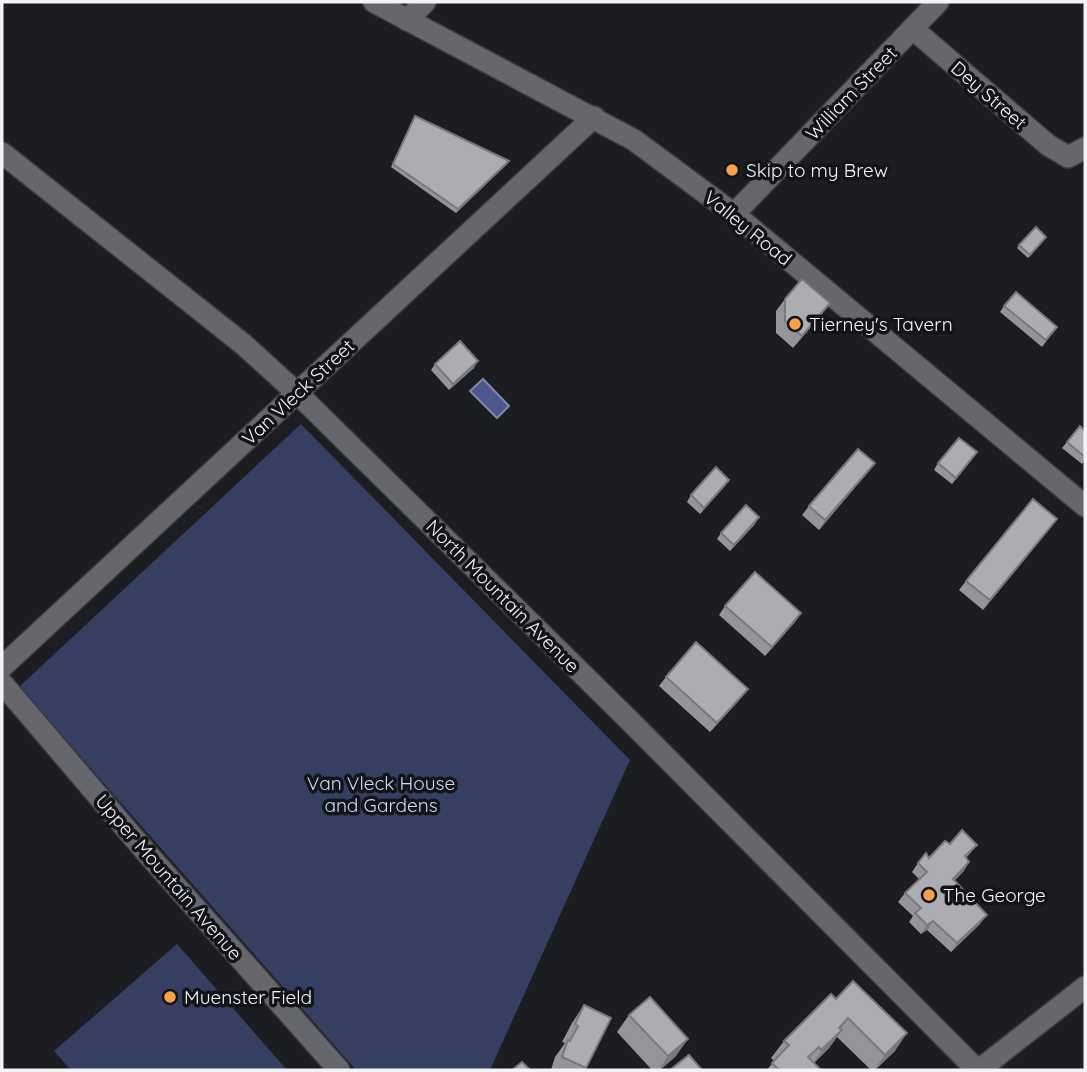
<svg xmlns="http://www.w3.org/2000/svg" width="1087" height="1072" viewBox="0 0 1087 1072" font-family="Quicksand,sans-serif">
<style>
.green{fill:#363e62}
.water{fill:#4c588d;stroke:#7e87ad;stroke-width:2}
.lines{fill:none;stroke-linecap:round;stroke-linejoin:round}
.street-casing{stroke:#3a3b3e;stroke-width:24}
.secondary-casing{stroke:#3a3b3e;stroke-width:24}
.street{stroke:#66676c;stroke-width:21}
.secondary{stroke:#66676c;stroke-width:21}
.wall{fill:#939599}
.shaded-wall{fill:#78797d}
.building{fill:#abadb2;stroke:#78797d;stroke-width:2}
.poi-dot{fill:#f7a149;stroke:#131417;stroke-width:2.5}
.labels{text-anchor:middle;stroke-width:7;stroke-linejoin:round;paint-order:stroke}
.street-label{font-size:19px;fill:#f3f4f7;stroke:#131417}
.poi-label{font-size:19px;fill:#f3f4f7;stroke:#131417;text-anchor:start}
.park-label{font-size:19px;fill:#d0d9fa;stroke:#131417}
</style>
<rect width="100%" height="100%" fill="#1c1d21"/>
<g class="green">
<path d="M 301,424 L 630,760 L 490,1070 L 356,1070 L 19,687 Z"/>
<path d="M 177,944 L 287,1070 L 71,1070 L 54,1051 Z"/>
</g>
<path class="water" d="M 483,379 L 509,406 L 497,418 L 470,391 Z"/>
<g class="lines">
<g class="street-casing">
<g id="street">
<path d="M 407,20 L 425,2"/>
<path d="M 913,29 L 1048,145 L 1068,157 L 1085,148"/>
<path d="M 2,153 L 243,344 L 297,393 L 629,720 L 977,1070"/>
<path d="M 734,214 L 938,2"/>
<path d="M 2,667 L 594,117"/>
</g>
</g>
<g class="secondary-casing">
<g id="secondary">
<path d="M 374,2 L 634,140 L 734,214 L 1085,506"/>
<path d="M 2,683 L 145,851 L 339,1070"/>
<path d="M 979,1070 L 1085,987"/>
</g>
</g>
<use href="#street" class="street"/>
<use href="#secondary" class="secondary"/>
</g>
<g class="wall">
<path d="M 415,116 L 507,164 L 456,213 L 391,167 Z"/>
<path d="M 1044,240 L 1028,258 L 1017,248 L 1019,245 Z"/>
<path d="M 785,299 L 830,303 L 821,315 L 793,348 L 776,333 L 776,311 Z"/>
<path d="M 1004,306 L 1057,327 L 1042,347 L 1000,312 Z"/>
<path d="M 435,364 L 474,368 L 449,390 L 431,370 Z"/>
<path d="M 1085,431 L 1085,460 L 1082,464 L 1062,448 L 1067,442 Z"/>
<path d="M 972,459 L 952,484 L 934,470 L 938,463 Z"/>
<path d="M 875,463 L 868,472 L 819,530 L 802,515 L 809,506 Z"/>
<path d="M 729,480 L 700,514 L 687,502 L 691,495 Z"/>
<path d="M 1057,519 L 983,610 L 959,590 L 966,581 Z"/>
<path d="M 755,524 L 730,551 L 717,539 L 721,533 Z"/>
<path d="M 725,606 L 795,622 L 765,656 L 719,615 Z"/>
<path d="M 666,677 L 741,698 L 710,732 L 659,686 Z"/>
<path d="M 950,844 L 977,845 L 966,858 L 969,862 L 963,872 L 954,881 L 980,924 L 951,952 L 927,930 L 921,934 L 909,922 L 913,916 L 898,902 L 905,893 L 919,879 L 912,872 L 918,863 L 929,858 Z"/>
<path d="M 831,994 L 895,1051 L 875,1070 L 871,1070 L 837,1037 L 829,1048 L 814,1063 L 821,1070 L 767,1070 L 774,1061 L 771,1058 L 784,1041 Z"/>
<path d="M 584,1005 L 586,1068 L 585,1070 L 551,1070 L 555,1057 L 565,1043 L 562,1042 L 572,1023 Z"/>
<path d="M 629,1015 L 676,1056 L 660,1070 L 652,1070 L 617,1032 Z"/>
</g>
<g class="shaded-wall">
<path d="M 509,161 L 507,164 L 456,213 L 458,209 Z"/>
<path d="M 830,303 L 821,315 L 793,348 L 802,336 Z"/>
<path d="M 478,361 L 474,368 L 449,390 L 453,384 Z"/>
<path d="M 875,463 L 868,472 L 819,530 L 825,520 Z"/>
<path d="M 729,480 L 725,486 L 700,514 L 704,508 Z"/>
<path d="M 759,517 L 755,524 L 730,551 L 734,545 Z"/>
<path d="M 1057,519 L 1050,528 L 983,610 L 990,600 Z"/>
<path d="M 801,613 L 795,622 L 765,656 L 772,647 Z"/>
<path d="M 748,689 L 741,698 L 710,732 L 717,723 Z"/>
<path d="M 969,862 L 963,872 L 946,889 L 953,879 Z"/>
<path d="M 987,915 L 980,924 L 951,952 L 957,943 Z"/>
<path d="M 933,921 L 927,930 L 921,934 L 927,925 Z"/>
<path d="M 848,1018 L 836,1036 L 842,1030 L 829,1048 L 809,1068 L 839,1028 Z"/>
<path d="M 907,1033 L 895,1051 L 874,1070 L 885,1055 Z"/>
<path d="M 688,1039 L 676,1056 L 660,1070 L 659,1070 L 668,1056 Z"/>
</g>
<g class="building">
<path d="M 415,116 L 509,161 L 458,209 L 393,164 Z"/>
<path d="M 1036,227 L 1046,237 L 1030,255 L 1019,245 Z"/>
<path d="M 802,279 L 830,303 L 802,336 L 785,321 L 785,299 Z"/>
<path d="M 1016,292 L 1057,327 L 1046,340 L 1004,306 Z"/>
<path d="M 460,341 L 478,361 L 453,384 L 435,364 Z"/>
<path d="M 1080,426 L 1085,431 L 1085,457 L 1067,442 Z"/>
<path d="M 959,438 L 977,452 L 956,478 L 938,463 Z"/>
<path d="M 858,449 L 875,463 L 825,520 L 809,506 Z"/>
<path d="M 716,467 L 729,480 L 704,508 L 691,495 Z"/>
<path d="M 1033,499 L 1057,519 L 990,600 L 966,581 Z"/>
<path d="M 746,505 L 759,517 L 734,545 L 721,533 Z"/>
<path d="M 755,572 L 801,613 L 772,647 L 725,606 Z"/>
<path d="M 696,642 L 748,689 L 717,723 L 666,677 Z"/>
<path d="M 962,830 L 977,845 L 965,856 L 969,862 L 953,879 L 987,915 L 957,943 L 933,921 L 927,925 L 915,913 L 921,908 L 905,893 L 927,872 L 918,863 L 926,853 L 929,858 L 945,841 L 950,844 Z"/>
<path d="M 853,981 L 907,1033 L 885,1055 L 848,1018 L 839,1028 L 842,1030 L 821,1050 L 819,1047 L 808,1057 L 821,1070 L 779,1070 L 772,1063 L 789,1045 L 784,1041 L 831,994 L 836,999 Z"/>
<path d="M 650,997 L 688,1039 L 668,1056 L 629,1015 Z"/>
<path d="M 584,1005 L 611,1018 L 586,1068 L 562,1057 L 568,1040 L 570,1041 L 578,1026 L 575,1024 Z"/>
<path d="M 689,1055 L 702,1070 L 670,1070 Z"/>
<path d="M 522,1062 L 530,1070 L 512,1070 Z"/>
</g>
<g class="poi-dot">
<circle cx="732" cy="170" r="7"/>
<circle cx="795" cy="324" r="7"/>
<circle cx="929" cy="895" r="7"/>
<circle cx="170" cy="997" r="7"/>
</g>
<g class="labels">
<g class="street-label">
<text transform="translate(851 93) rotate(-46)" y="7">William Street</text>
<text transform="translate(989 95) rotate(41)" y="7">Dey Street</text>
<text transform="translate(748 228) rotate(39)" y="7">Valley Road</text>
<text transform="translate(298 392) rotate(-43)" y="7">Van Vleck Street</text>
<text transform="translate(503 596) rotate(45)" y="7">North Mountain Avenue</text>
<text transform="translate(169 877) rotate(49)" y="7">Upper Mountain Avenue</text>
</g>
<g class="poi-label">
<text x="746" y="177">Skip to my Brew</text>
<text x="809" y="331">Tierney's Tavern</text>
<text x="943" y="902">The George</text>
<text x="184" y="1004">Muenster Field</text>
</g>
<g class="park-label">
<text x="381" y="790">Van Vleck House<tspan x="381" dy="22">and Gardens</tspan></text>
</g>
</g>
<rect width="1087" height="1072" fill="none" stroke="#f3f4f7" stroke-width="7"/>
</svg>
